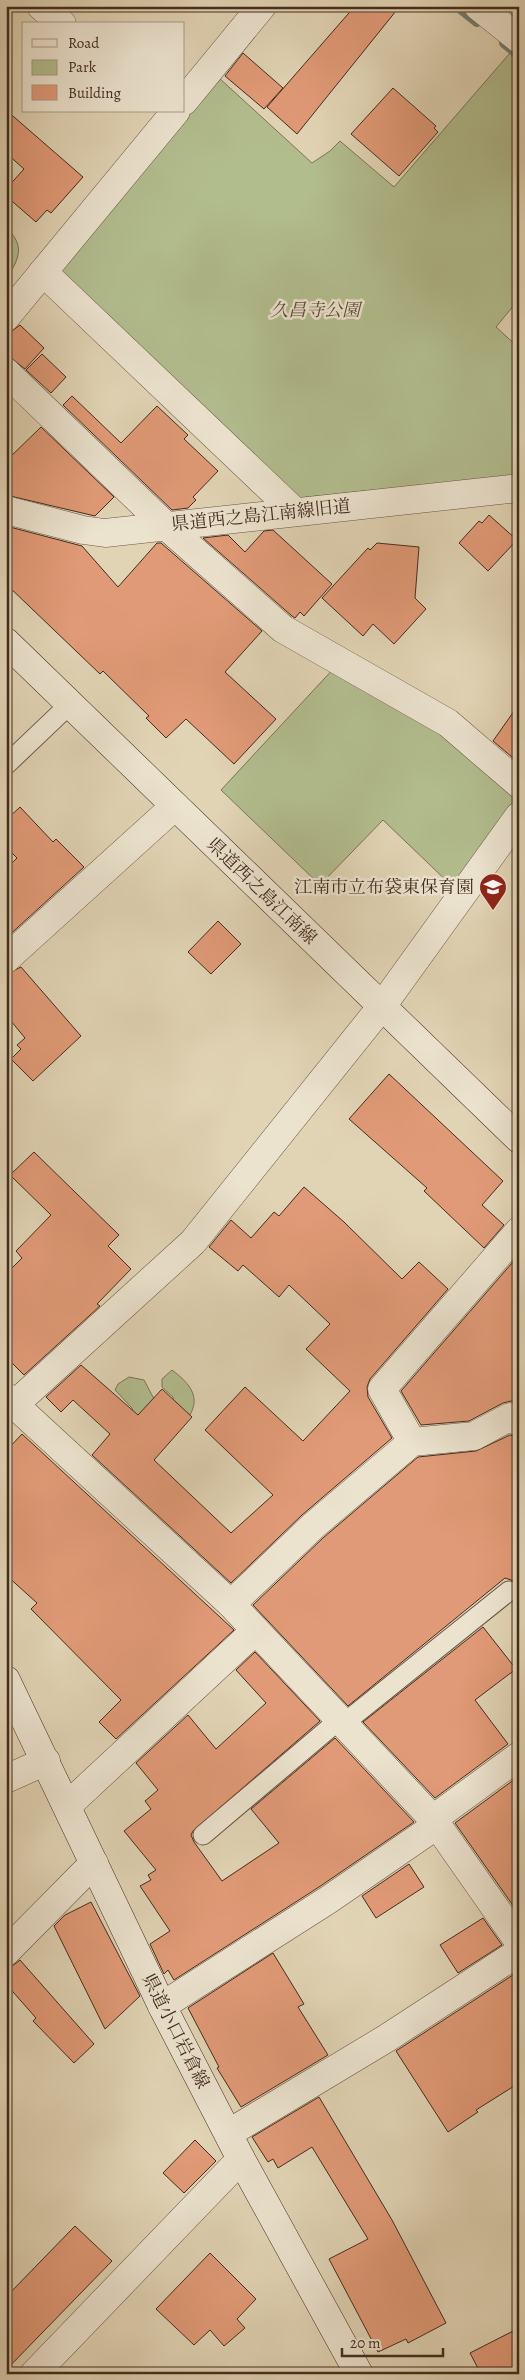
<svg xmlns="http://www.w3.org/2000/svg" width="525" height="2380" viewBox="0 0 525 2380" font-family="Alegreya,'Noto Serif JP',serif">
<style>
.green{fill:#b2bd8e;stroke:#7a7456}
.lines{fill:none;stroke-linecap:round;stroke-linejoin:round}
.stream{stroke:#748076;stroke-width:10}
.building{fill:#e19a77;stroke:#432c1e}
.service-casing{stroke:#6a5644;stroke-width:21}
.minor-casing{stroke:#6a5644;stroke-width:29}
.secondary-casing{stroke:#432c1e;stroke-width:29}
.service{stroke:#ece3cf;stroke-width:19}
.minor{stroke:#ece3cf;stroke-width:28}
.secondary{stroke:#ece3cf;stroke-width:28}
.labels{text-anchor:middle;stroke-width:5;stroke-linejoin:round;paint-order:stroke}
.park-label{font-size:18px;font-style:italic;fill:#594934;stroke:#ece3cf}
.street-label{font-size:18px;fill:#432c1e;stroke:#ece3cf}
.poi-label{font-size:18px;fill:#432c1e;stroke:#ece3cf;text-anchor:end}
</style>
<rect width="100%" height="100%" fill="#e1d4b5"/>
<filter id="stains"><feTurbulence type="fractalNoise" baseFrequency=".004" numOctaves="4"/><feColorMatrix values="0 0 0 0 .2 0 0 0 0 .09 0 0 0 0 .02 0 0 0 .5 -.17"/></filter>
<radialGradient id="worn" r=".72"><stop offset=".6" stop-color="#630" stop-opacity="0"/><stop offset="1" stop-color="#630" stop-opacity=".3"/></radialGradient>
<g class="green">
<path d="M 510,53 L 519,64 L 519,299 L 496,327 L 519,348 L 519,475 L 299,498 L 58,270 L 218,77 L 312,163 L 330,151 L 340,141 L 394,187 Z"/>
<path d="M 6,227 C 26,247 19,258 6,280 Z"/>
<path d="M 336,666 L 446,730 L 519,797 L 453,887 L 383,820 L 320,885 L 221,790 Z"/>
<path d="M 172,1370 C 207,1396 196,1412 170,1440 L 133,1413 L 132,1408 L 115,1390 L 118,1384 L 129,1377 L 144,1380 L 153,1397 L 164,1407 L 173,1400 L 173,1397 L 162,1387 L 162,1379 Z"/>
</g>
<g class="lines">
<g class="stream">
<path d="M 457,6 L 477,22"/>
<path d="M 504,43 L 519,55"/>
</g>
</g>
<g class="building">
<path d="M 355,6 L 400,6 L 297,134 L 267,107 Z"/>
<path d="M 243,53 L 283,88 L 264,109 L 225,76 Z"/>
<path d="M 393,88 L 436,126 L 434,128 L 438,132 L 399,176 L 351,134 Z"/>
<path d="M 6,110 L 83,177 L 51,213 L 47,210 L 36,222 L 6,196 L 6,189 L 24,169 L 6,153 Z"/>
<path d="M 20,325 L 44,348 L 25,369 L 6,354 L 6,332 L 12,331 Z"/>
<path d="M 42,354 L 66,377 L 51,393 L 26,370 Z"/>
<path d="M 72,396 L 121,443 L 157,406 L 188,435 L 184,439 L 218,471 L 193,497 L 196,500 L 188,508 L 172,510 L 63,405 Z"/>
<path d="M 41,427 L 114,497 L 95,516 L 6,495 L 6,461 Z"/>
<path d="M 489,515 L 517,540 L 488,571 L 459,543 L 479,521 L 482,523 Z"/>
<path d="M 6,526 L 82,546 L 118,587 L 157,543 L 161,543 L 262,631 L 225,672 L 276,719 L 234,764 L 186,719 L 166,738 L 146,718 L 149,716 L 103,671 L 100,674 L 6,584 Z"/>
<path d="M 273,530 L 332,584 L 304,616 L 300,612 L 295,618 L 292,616 L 203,538 L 228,535 L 245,552 L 264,531 Z"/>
<path d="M 377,543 L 419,547 L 415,598 L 426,609 L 394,644 L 373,624 L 363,636 L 322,598 L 368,548 L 370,550 Z"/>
<path d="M 519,704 L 519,763 L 493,741 Z"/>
<path d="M 20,807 L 53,842 L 56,839 L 84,867 L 6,938 L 6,869 L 17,858 L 6,847 L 6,820 Z"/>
<path d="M 218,921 L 241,944 L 211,974 L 188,952 Z"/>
<path d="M 21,967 L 81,1036 L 33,1081 L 11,1059 L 21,1049 L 17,1045 L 25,1038 L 6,1015 L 6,974 Z"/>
<path d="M 389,1074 L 503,1181 L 482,1205 L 504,1225 L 484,1248 L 424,1191 L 427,1188 L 349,1119 Z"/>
<path d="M 34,1152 L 119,1235 L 108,1246 L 131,1269 L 97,1304 L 100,1306 L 24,1375 L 6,1357 L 6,1274 L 22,1258 L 16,1251 L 51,1215 L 10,1175 Z"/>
<path d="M 304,1187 L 344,1222 L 402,1279 L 419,1262 L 448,1289 L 370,1379 L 367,1387 L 368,1397 L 392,1438 L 302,1515 L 231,1583 L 92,1455 L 110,1434 L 73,1400 L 61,1412 L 46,1397 L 81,1365 L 138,1415 L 162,1389 L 192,1417 L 154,1460 L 231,1533 L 273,1495 L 205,1430 L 245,1387 L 303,1441 L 350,1391 L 306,1349 L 330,1324 L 289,1285 L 279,1297 L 243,1265 L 238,1271 L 209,1247 L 231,1220 L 251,1238 L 274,1212 L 279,1216 Z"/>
<path d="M 519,1255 L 519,1404 L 511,1401 L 503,1403 L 469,1421 L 421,1425 L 401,1391 Z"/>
<path d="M 22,1434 L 234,1630 L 116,1739 L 99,1722 L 121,1700 L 31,1609 L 37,1603 L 6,1575 L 6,1451 Z"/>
<path d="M 510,1435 L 519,1438 L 519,1586 L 514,1581 L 505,1578 L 348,1706 L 253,1605 L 323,1538 L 418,1457 L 476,1451 Z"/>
<path d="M 483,1627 L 516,1669 L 475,1700 L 508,1744 L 435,1798 L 363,1722 Z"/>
<path d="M 255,1652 L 320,1721 L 193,1831 L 191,1835 L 194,1842 L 222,1881 L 279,1843 L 251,1809 L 335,1738 L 414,1822 L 319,1887 L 174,1980 L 168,1970 L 164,1974 L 150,1944 L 170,1931 L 140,1886 L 151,1880 L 148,1875 L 156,1870 L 124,1831 L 151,1809 L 145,1801 L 158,1790 L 136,1763 L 188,1715 L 216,1749 L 266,1703 L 236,1670 Z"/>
<path d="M 519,1776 L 519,1914 L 455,1823 Z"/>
<path d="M 409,1864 L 424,1887 L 376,1918 L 362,1896 Z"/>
<path d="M 91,1902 L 140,1996 L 105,2029 L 54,1926 L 65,1915 Z"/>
<path d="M 483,1918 L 502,1945 L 458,1973 L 440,1945 Z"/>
<path d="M 273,1953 L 304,2004 L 298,2007 L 328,2055 L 241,2107 L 217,2068 L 219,2067 L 188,2008 Z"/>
<path d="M 20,1960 L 94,2044 L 74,2063 L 33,2021 L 36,2018 L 6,1984 L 6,1967 L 11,1967 Z"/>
<path d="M 519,1971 L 519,2083 L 476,2110 L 478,2112 L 448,2132 L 396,2051 Z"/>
<path d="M 319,2097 L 392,2220 L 446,2323 L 408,2343 L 406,2339 L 378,2352 L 329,2259 L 368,2239 L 312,2147 L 278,2168 L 273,2159 L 268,2162 L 252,2137 Z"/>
<path d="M 195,2140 L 216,2161 L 184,2193 L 163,2173 Z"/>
<path d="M 75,2226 L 112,2261 L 6,2370 L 6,2297 Z"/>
<path d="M 210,2253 L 256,2299 L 237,2319 L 245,2328 L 224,2346 L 210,2330 L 194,2345 L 156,2309 Z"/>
<path d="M 519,2328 L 519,2374 L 481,2374 L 470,2353 Z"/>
</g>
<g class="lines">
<g class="service-casing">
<g id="service">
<path d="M 6,765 L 70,704"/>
<path d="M 343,1724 L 509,1591"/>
<path d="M 203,1835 L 339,1720"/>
</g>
</g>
<g class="minor-casing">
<g id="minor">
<path d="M 41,6 L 62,24"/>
<path d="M 478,6 L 519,39"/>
<path d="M 184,101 L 262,6"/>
<path d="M 43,272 L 295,512"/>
<path d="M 6,317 L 176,111"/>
<path d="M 6,372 L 166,526 L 283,629 L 448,723 L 519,784"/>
<path d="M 6,510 L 83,530 L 105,533 L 519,488"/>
<path d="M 6,959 L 175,806"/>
<path d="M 6,1397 L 231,1604 L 433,1819 L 519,1942"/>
<path d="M 14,1405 L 193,1242 L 382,1006 L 519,816"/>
<path d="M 412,1442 L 382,1389 L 519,1231"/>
<path d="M 231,1604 L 313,1526 L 412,1442 L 474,1436 L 510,1417 L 519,1422"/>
<path d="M 6,1779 L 46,1761"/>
<path d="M 67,1806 L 255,1631"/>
<path d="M 433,1819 L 519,1756"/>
<path d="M 6,1952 L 94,1863"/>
<path d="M 162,2006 L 328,1900 L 437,1825"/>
<path d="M 229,2133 L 387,2038 L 519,1952"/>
<path d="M 34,2374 L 241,2159"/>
</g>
</g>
<g class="secondary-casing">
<g id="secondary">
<path d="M 6,642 L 519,1139"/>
<path d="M 6,1680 L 162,2006 L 241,2159 L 359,2374"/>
</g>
</g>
<use href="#service" class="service"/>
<use href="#minor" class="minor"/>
<use href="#secondary" class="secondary"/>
</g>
<defs>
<g id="school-pin" transform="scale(1.4375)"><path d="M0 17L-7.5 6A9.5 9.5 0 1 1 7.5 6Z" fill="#8f2418" stroke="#ece3cf"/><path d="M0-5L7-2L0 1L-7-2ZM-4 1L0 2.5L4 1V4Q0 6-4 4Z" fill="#fff"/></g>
</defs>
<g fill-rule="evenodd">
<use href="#school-pin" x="493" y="887"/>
</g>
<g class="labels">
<g class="park-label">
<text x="315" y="316">久昌寺公園</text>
</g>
<g class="street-label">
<text transform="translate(261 515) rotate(-6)" y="6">県道西之島江南線旧道</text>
<text transform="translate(262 891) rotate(44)" y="6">県道西之島江南線</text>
<text transform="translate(176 2031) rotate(63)" y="6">県道小口岩倉線</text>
</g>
<g class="poi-label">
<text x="474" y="893">江南市立布袋東保育園</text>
</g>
</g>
<rect width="525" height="2380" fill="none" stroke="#e1d4b5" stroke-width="25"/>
<rect x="8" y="8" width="510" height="2365" fill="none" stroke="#432c1e" stroke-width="2.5"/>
<rect x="12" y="12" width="500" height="2355" fill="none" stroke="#432c1e"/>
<rect x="22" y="22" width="162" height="90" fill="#ece3cf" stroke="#a89a88"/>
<rect x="32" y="39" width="25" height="8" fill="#ece3cf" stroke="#a89a88"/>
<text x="68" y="48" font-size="15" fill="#432c1e">Road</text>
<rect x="32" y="60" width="25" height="15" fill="#b2bd8e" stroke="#a89a88"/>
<text x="68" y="72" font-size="15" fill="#432c1e">Park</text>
<rect x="32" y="85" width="25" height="15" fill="#e19a77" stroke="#a89a88"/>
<text x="68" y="98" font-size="15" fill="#432c1e">Building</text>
<path d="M342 2348v8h101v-8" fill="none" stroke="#432c1e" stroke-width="2.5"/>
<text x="350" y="2348" font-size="15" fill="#432c1e" stroke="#ece3cf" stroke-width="4" paint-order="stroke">20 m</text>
<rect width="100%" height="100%" filter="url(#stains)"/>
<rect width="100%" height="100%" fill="url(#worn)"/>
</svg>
